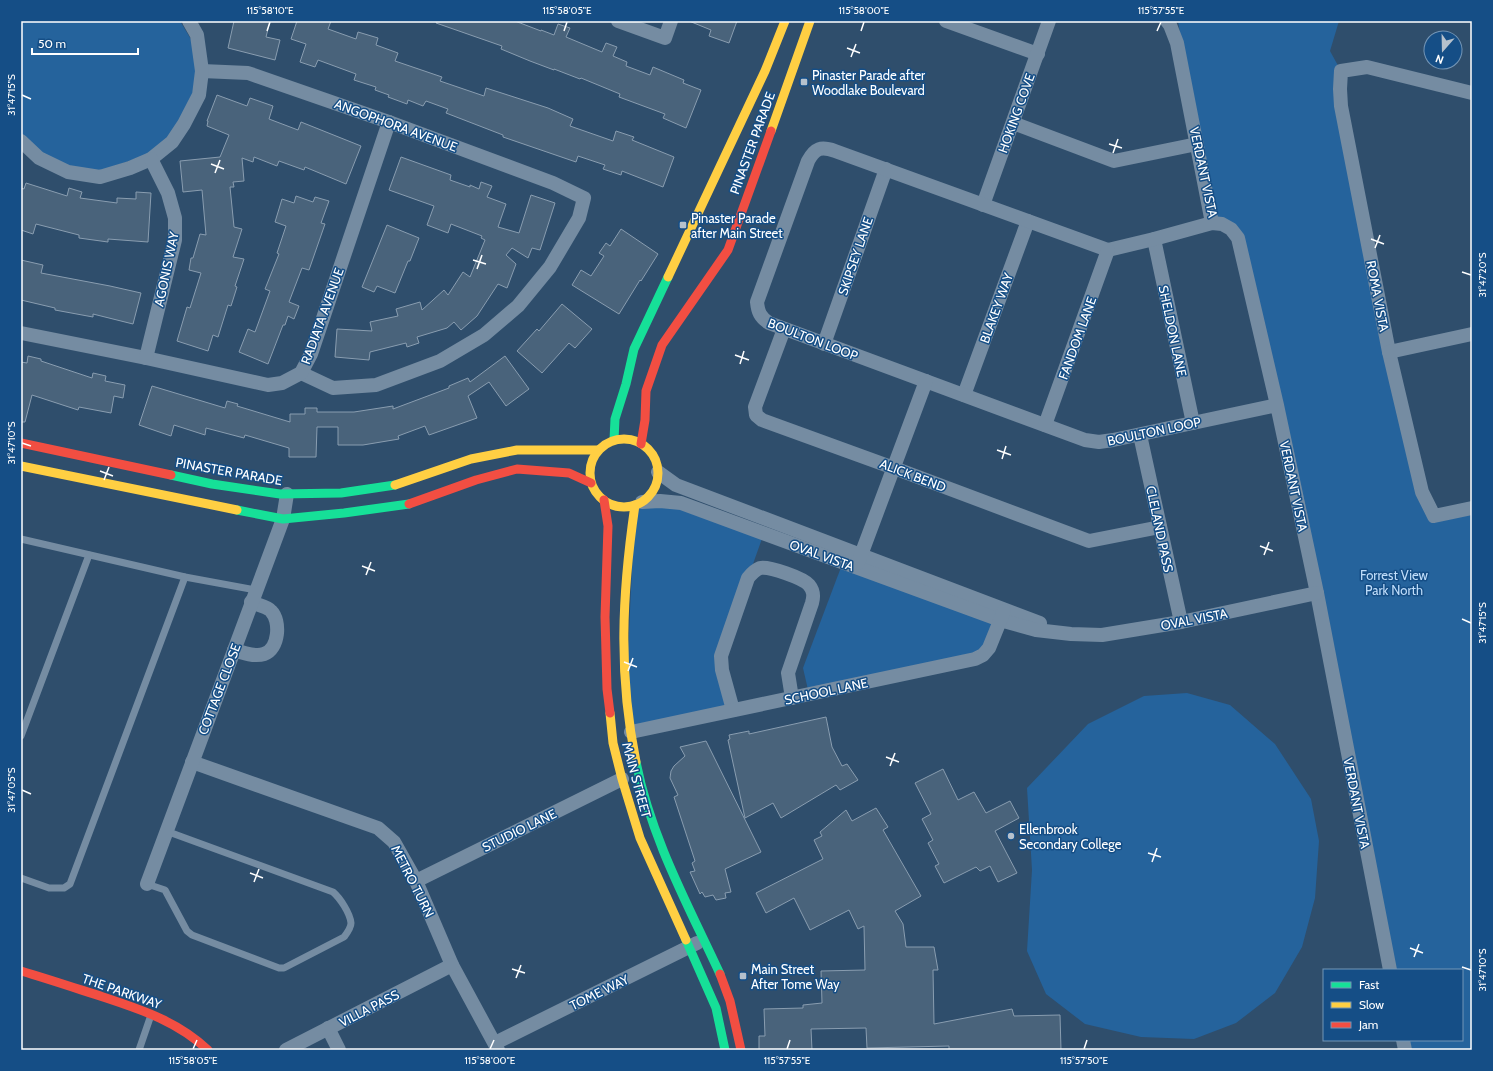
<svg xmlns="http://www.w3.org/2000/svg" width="1493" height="1071" viewBox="0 0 1493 1071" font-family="Cabin,sans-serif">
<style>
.green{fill:#25639c}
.building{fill:#49637b;stroke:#899db0}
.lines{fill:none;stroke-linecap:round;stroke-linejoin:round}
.lane{stroke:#758ca2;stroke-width:7}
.street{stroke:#758ca2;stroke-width:14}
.fast{stroke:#16e098;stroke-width:9}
.slow{stroke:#ffcf43;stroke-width:9}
.jam{stroke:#f24e42;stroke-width:9}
.ticks{fill:none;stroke:#fff;stroke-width:1.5}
.poi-dot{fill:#b6c1cc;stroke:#154e86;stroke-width:1.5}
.labels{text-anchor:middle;stroke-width:3;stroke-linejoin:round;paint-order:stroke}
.poi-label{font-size:13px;fill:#fff;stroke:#154e86;text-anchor:start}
.street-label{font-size:13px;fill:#fff;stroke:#154e86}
.park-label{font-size:13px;fill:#c0defb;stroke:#154e86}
.neatline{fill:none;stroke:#fff;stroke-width:1.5}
.ticks-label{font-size:10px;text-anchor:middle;fill:#fff}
</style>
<rect width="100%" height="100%" fill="#2f4e6c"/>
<g class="green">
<path d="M 21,21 L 180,21 L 192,41 L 197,73 L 193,97 L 167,139 L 150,154 L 100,171 L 68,167 L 41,155 L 21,135 Z"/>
<path d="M 1178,21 L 1339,21 L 1330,51 L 1341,71 L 1389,352 L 1434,516 L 1472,508 L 1472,1050 L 1405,1050 L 1403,1040 L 1462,1040 L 1462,970 L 1390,970 L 1238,238 L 1212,223 L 1199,152 Z"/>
<path d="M 660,501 L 764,533 L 723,648 L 733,710 L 631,732 L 626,695 L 635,505 Z"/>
<path d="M 843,562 L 1000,620 L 983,655 L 809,694 L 803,668 Z"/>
<path d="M 1187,693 L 1230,705 L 1275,744 L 1311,799 L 1319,841 L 1315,898 L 1302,947 L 1275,993 L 1236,1023 L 1194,1039 L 1141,1037 L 1085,1024 L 1046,994 L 1027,951 L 1032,870 L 1027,788 L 1088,724 L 1144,696 Z"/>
</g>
<g class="building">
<path d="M 234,21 L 270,21 L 266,37 L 280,40 L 275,60 L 228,48 Z"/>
<path d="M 297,21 L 331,21 L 328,29 L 356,39 L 358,32 L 378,38 L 376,45 L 398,53 L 395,61 L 442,77 L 440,81 L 484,96 L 486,88 L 548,108 L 573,119 L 570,126 L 613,141 L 616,131 L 634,137 L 632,140 L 674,157 L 663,187 L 622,171 L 621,175 L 603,169 L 605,165 L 578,156 L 576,162 L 503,137 L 503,135 L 446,113 L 448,109 L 426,101 L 423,106 L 408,100 L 407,104 L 388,97 L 389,95 L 375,90 L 376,87 L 354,80 L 356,74 L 318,60 L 315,67 L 300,62 L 306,44 L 291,39 Z"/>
<path d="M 437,21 L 515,21 L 541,31 L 541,30 L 554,35 L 558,24 L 570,28 L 566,37 L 602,52 L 606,43 L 617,47 L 613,56 L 627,62 L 626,66 L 650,75 L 653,67 L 684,80 L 683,83 L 701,90 L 686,128 L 663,118 L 665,114 L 619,97 L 620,94 L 581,78 L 580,79 L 554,69 L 554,70 L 530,61 L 501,49 L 502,46 L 436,23 Z"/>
<path d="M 689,21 L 737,21 L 729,43 L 709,36 L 711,30 Z"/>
<path d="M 217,95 L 247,106 L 250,98 L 273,106 L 269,119 L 298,130 L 301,122 L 361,146 L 346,184 L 305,167 L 304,170 L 279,161 L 277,166 L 254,157 L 253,162 L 242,158 L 244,181 L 233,182 L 234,187 L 230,187 L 234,227 L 242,229 L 233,257 L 244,259 L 235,286 L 237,287 L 231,306 L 228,305 L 218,337 L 213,335 L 208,351 L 177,341 L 187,307 L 190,308 L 201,273 L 189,270 L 191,258 L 193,258 L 200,234 L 206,235 L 202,190 L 183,192 L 180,161 L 220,157 L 229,135 L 207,126 L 208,121 L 207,121 Z"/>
<path d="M 401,157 L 451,175 L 450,180 L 470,187 L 470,185 L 479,189 L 481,182 L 492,186 L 487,197 L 506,204 L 498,227 L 519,233 L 531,195 L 555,203 L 540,250 L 532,248 L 528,258 L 512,248 L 506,255 L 516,264 L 507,288 L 498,284 L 477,316 L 461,330 L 454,322 L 447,328 L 417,337 L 419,343 L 407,347 L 406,343 L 370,352 L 369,360 L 335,357 L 337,329 L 372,331 L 370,322 L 398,316 L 396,309 L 420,302 L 422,310 L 444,290 L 448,295 L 463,272 L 470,277 L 485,240 L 481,238 L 482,236 L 451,224 L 448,233 L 427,225 L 434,206 L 389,190 Z"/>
<path d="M 26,183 L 67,196 L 69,188 L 82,192 L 80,198 L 117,203 L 117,198 L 136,199 L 136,192 L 151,193 L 148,242 L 108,239 L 108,242 L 79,238 L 79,235 L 36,224 L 33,234 L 21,230 L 21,188 L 24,189 Z"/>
<path d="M 296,196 L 313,202 L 315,197 L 329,201 L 321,223 L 325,224 L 309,270 L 302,268 L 289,302 L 299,306 L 294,319 L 288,316 L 285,325 L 283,325 L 268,364 L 239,352 L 248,329 L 255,332 L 270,291 L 265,289 L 279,254 L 277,253 L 286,226 L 275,222 L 282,199 L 294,203 Z"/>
<path d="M 387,225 L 419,238 L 410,261 L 408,261 L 395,293 L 377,286 L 374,292 L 362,287 Z"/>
<path d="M 621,229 L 658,254 L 641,281 L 640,280 L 619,314 L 572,285 L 581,270 L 591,276 L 604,256 L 599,253 L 606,243 L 610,246 Z"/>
<path d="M 21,260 L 43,265 L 41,273 L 110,286 L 141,293 L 133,324 L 93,314 L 93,317 L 55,310 L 55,308 L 21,300 Z"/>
<path d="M 562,304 L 592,329 L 575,348 L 569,343 L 542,373 L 517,351 L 537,329 L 539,331 Z"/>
<path d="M 28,356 L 41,359 L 41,361 L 92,378 L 93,373 L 106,376 L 105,381 L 125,385 L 123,398 L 114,396 L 111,413 L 79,407 L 78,410 L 32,395 L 25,422 L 21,422 L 21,362 L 27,363 Z"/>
<path d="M 505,356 L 529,389 L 506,406 L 489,382 L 468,396 L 477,418 L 429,435 L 425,426 L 398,436 L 399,439 L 363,445 L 338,445 L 338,427 L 317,427 L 316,457 L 289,457 L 289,448 L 245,435 L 244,438 L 206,428 L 205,435 L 174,425 L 171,436 L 139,425 L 152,386 L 225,408 L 227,401 L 238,404 L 237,406 L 290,422 L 290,414 L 305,414 L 305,408 L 317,408 L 317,412 L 354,412 L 393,406 L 393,409 L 449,388 L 449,386 L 468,378 L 470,382 Z"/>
<path d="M 826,717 L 832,747 L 842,766 L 847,764 L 858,780 L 840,790 L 836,785 L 781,818 L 773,803 L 745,818 L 728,740 L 730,739 L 729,735 L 749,731 L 749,734 Z"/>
<path d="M 706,741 L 761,852 L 725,869 L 731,892 L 725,893 L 726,898 L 716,900 L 713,895 L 705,897 L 702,892 L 700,894 L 690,872 L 695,871 L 692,863 L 695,861 L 674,797 L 678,795 L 670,778 L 671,771 L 674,766 L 685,756 L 680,747 Z"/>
<path d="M 943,769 L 958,800 L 974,792 L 986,813 L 1010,801 L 1019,818 L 995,831 L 1017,873 L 998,882 L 990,866 L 980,871 L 976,867 L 944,883 L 935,866 L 939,864 L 928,843 L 933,840 L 922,819 L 931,814 L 915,783 Z"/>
<path d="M 876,808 L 888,827 L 883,830 L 921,896 L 895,911 L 903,924 L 906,947 L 934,947 L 938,970 L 933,970 L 934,1024 L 1012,1009 L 1014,1016 L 1060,1015 L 1061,1050 L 949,1050 L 949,1046 L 867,1048 L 866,1028 L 811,1029 L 812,1050 L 759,1050 L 759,1036 L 765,1036 L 764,1009 L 803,1008 L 803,1005 L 822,1003 L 821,971 L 865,970 L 864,926 L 858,929 L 849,910 L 810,930 L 794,898 L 766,913 L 756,893 L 823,859 L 814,840 L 822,836 L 820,832 L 846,810 L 852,821 Z"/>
</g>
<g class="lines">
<g class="lane">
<path d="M 21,539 L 185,577 L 256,590"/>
<path d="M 21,736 L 89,555"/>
<path d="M 21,878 L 49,888 L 64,888 L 70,884 L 185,577"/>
<path d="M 147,884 L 165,890 L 187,931 L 192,935 L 279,968 L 284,968 L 344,937 C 347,933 351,928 351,923 C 350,913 340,898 333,892 L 166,831"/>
<path d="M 139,1050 L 151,1015"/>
</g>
<g class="street">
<path d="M 618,21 L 665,38 L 671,21"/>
<path d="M 946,21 L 1038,54"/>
<path d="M 1167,21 L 1170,25 L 1177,43 L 1212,223"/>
<path d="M 202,71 L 248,73 L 389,122 L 553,183 L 584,198 L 579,218 L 550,267 L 518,306 L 484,335 L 440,361 L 376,385 L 333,388 L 301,373"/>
<path d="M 1472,93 L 1367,67 L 1341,71 L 1340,89 L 1341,106 L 1389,352 L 1422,492 L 1434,516 L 1472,508"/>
<path d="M 1013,123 L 1114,161 L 1197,144"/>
<path d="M 21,141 L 39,158 L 68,172 L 100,177 L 130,168 L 151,159 L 172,142 L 184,124 L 199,95 L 202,71 L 197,35 L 189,21"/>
<path d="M 983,205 L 1049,21"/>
<path d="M 1154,239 L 1193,423"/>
<path d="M 784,329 L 755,407 L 756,415 L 762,420 L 894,468 L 1089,541 L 1160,527"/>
<path d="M 21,333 L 146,358 L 268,385 L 282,383 L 301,373 L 311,354 L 389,122"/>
<path d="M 824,344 L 886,169"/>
<path d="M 1389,352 L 1472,334"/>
<path d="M 146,358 L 175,240 L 175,218 L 168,193 L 151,159"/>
<path d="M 964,395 L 1028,221"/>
<path d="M 1277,405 L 1113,440 L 1099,442 L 1085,440 L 769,323 C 760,317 758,312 757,302 L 808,161 C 815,148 821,146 835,151 L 1108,250 L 1154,239 L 1212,223 L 1222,224 L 1231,229 L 1238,238 L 1277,405 L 1317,593 L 1390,970"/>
<path d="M 1045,425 L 1108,250"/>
<path d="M 1140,435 L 1181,622"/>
<path d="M 658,472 L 676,485 L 1040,623"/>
<path d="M 642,502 L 660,501 L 681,503 L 1000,620 L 1036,630 L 1071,634 L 1102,635 L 1181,622 L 1317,593"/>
<path d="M 858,563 L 926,381"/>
<path d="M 234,650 C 243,653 255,657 264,654 C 279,649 281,621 271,611 C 267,606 257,605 251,602"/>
<path d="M 733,710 L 722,670 L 721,656 L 748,578 C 752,573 755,570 760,568 C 769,566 803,578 809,585 C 814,591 814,596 812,603 L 788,673 L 792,698"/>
<path d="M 631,732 L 975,659 L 983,655 L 989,648 L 1004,611"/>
<path d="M 192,762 L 378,828 L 394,842 L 416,881 L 452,965 L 498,1050"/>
<path d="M 416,881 L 622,779"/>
<path d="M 147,884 L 283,519 L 287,494"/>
<path d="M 328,1028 L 339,1050"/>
<path d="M 1403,1040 L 1405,1050"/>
<path d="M 495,1043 L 697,943"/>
<path d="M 286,1050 L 452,965"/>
</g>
<g class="fast">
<path d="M 614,440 L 615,419 L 626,384 L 634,349 L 668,277"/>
<path d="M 171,475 L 212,484 L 280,494 L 341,493 L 395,485"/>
<path d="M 237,510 L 283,519 L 344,513 L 409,504"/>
<path d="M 636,762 C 651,838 688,905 720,974"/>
<path d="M 686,940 L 716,1008 L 725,1050"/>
</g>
<g class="slow">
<path d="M 771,131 L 810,21"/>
<path d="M 668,277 L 765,71 L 785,21"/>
<circle cx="624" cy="473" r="34"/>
<path d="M 21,466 L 237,510"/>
<path d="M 395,485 L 471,459 L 517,450 L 598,450"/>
<path d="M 635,505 C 622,594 618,673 636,762"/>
<path d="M 610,713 L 613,743 L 622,779 L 640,838 L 686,940"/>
</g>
<g class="jam">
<path d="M 21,443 L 171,475"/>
<path d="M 641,444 L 645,420 L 646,391 L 662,345 L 728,250 L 771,131"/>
<path d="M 604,500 L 608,526 L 605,617 L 607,689 L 610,713"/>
<path d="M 409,504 L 476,480 L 517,469 L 569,473 L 591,483"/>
<path d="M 21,971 C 48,979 75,988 103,997 C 142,1010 177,1021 208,1050"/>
<path d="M 720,974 L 730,1001 L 741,1050"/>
</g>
</g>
<path class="ticks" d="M 267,31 L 270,22M 564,31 L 567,22M 861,31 L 864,22M 1157,31 L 1161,22M 847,48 L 860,53M 851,57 L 856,44M 22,95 L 31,99M 1109,144 L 1122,148M 1113,153 L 1118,139M 211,164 L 224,169M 215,173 L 220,160M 1371,239 L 1384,244M 1375,248 L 1380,235M 473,260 L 486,264M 477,269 L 482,255M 1462,272 L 1471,275M 735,355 L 749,360M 740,364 L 744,351M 22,443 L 31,446M 997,450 L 1011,455M 1002,459 L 1006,446M 100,471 L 113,476M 104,480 L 109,467M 1260,546 L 1273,551M 1264,555 L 1269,542M 362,566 L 375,571M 366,575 L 371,562M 1462,619 L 1471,623M 624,662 L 637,667M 628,671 L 633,658M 886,757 L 899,762M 890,766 L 895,753M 22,790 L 31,794M 1148,853 L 1161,857M 1152,862 L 1157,848M 250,873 L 263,878M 254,882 L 259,869M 1410,948 L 1423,953M 1414,957 L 1419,944M 1462,967 L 1471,970M 512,969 L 525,973M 516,978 L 521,965M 193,1049 L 197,1040M 490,1049 L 494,1040M 787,1049 L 790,1040M 1084,1049 L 1087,1040"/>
<g class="poi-dot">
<rect x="800" y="78" width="8" height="8" rx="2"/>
<rect x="679" y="221" width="8" height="8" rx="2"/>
<circle cx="1011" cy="836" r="4"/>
<rect x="739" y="972" width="8" height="8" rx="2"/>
</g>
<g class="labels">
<g class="poi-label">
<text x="812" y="80">Pinaster Parade after<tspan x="812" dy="15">Woodlake Boulevard</tspan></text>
<text x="691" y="223">Pinaster Parade<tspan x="691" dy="15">after Main Street</tspan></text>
<text x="1019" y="834">Ellenbrook<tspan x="1019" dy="15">Secondary College</tspan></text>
<text x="751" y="974">Main Street<tspan x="751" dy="15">After Tome Way</tspan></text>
</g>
<g class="street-label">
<text transform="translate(1016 113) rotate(-70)" y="5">HOKING COVE</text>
<text transform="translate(396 125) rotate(20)" y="5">ANGOPHORA AVENUE</text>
<text transform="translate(752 143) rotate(-70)" y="5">PINASTER PARADE</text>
<text transform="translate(1204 172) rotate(78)" y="5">VERDANT VISTA</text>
<text transform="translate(855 256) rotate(-71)" y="5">SKIPSEY LANE</text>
<text transform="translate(166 269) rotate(-78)" y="5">AGONIS WAY</text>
<text transform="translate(1378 296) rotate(79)" y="5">ROMA VISTA</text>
<text transform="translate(996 308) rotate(-70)" y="5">BLAKEY WAY</text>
<text transform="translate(322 316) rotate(-70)" y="5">RADIATA AVENUE</text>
<text transform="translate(1173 331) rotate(78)" y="5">SHELDON LANE</text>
<text transform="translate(1077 338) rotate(-70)" y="5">FANDOM LANE</text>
<text transform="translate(813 339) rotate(21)" y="5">BOULTON LOOP</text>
<text transform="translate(1154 431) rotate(-12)" y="5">BOULTON LOOP</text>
<text transform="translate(229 471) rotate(10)" y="5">PINASTER PARADE</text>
<text transform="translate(913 475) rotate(21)" y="5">ALICK BEND</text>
<text transform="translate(1294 486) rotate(78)" y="5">VERDANT VISTA</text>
<text transform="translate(1160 529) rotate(78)" y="5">CLELAND PASS</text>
<text transform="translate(822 555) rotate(20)" y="5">OVAL VISTA</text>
<text transform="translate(1194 619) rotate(-11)" y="5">OVAL VISTA</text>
<text transform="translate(219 689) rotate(-69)" y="5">COTTAGE CLOSE</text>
<text transform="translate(826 691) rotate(-12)" y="5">SCHOOL LANE</text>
<text transform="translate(637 780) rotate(75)" y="5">MAIN STREET</text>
<text transform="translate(1357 803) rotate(79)" y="5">VERDANT VISTA</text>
<text transform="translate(519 830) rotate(-26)" y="5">STUDIO LANE</text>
<text transform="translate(413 881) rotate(63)" y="5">METRO TURN</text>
<text transform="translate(122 991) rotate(19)" y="5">THE PARKWAY</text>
<text transform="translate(599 992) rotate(-26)" y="5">TOME WAY</text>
<text transform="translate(369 1008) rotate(-27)" y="5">VILLA PASS</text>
</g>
<g class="park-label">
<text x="1394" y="580">Forrest View<tspan x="1394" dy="15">Park North</tspan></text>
</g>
</g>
<rect width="1493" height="1071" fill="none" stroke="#154e86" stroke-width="44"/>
<rect x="1323" y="969" width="140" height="72" fill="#154e86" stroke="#7395b6"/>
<rect x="1331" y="982" width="20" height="6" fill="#16e098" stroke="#7395b6"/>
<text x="1359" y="989" font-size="12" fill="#ffffff">Fast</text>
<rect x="1331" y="1002" width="20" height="6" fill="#ffcf43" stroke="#7395b6"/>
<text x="1359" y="1009" font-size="12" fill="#ffffff">Slow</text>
<rect x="1331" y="1022" width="20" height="6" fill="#f24e42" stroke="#7395b6"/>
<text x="1359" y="1029" font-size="12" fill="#ffffff">Jam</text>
<g transform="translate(1443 50) rotate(200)"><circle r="19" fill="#154e86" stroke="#7395b6"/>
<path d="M0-3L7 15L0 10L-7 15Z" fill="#b6c1cc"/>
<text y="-6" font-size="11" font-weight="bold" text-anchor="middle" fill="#ffffff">N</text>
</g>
<path d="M32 48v6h106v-6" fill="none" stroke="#ffffff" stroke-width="2"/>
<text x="38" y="48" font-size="12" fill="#ffffff" stroke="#154e86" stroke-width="3" paint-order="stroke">50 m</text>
<rect x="22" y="22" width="1449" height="1027" class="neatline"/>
<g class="ticks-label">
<text x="270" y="14">115°58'10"E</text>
<text x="567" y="14">115°58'05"E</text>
<text x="864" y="14">115°58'00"E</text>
<text x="1161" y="14">115°57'55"E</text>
<text transform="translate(11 95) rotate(-90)" y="4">31°47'15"S</text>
<text transform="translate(1482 275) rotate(-90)" y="4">31°47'20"S</text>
<text transform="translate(11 443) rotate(-90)" y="4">31°47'10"S</text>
<text transform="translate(1482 623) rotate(-90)" y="4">31°47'15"S</text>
<text transform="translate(11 790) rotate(-90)" y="4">31°47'05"S</text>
<text transform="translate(1482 970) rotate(-90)" y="4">31°47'10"S</text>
<text x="193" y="1064">115°58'05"E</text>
<text x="490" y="1064">115°58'00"E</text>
<text x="787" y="1064">115°57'55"E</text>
<text x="1084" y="1064">115°57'50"E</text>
</g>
</svg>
